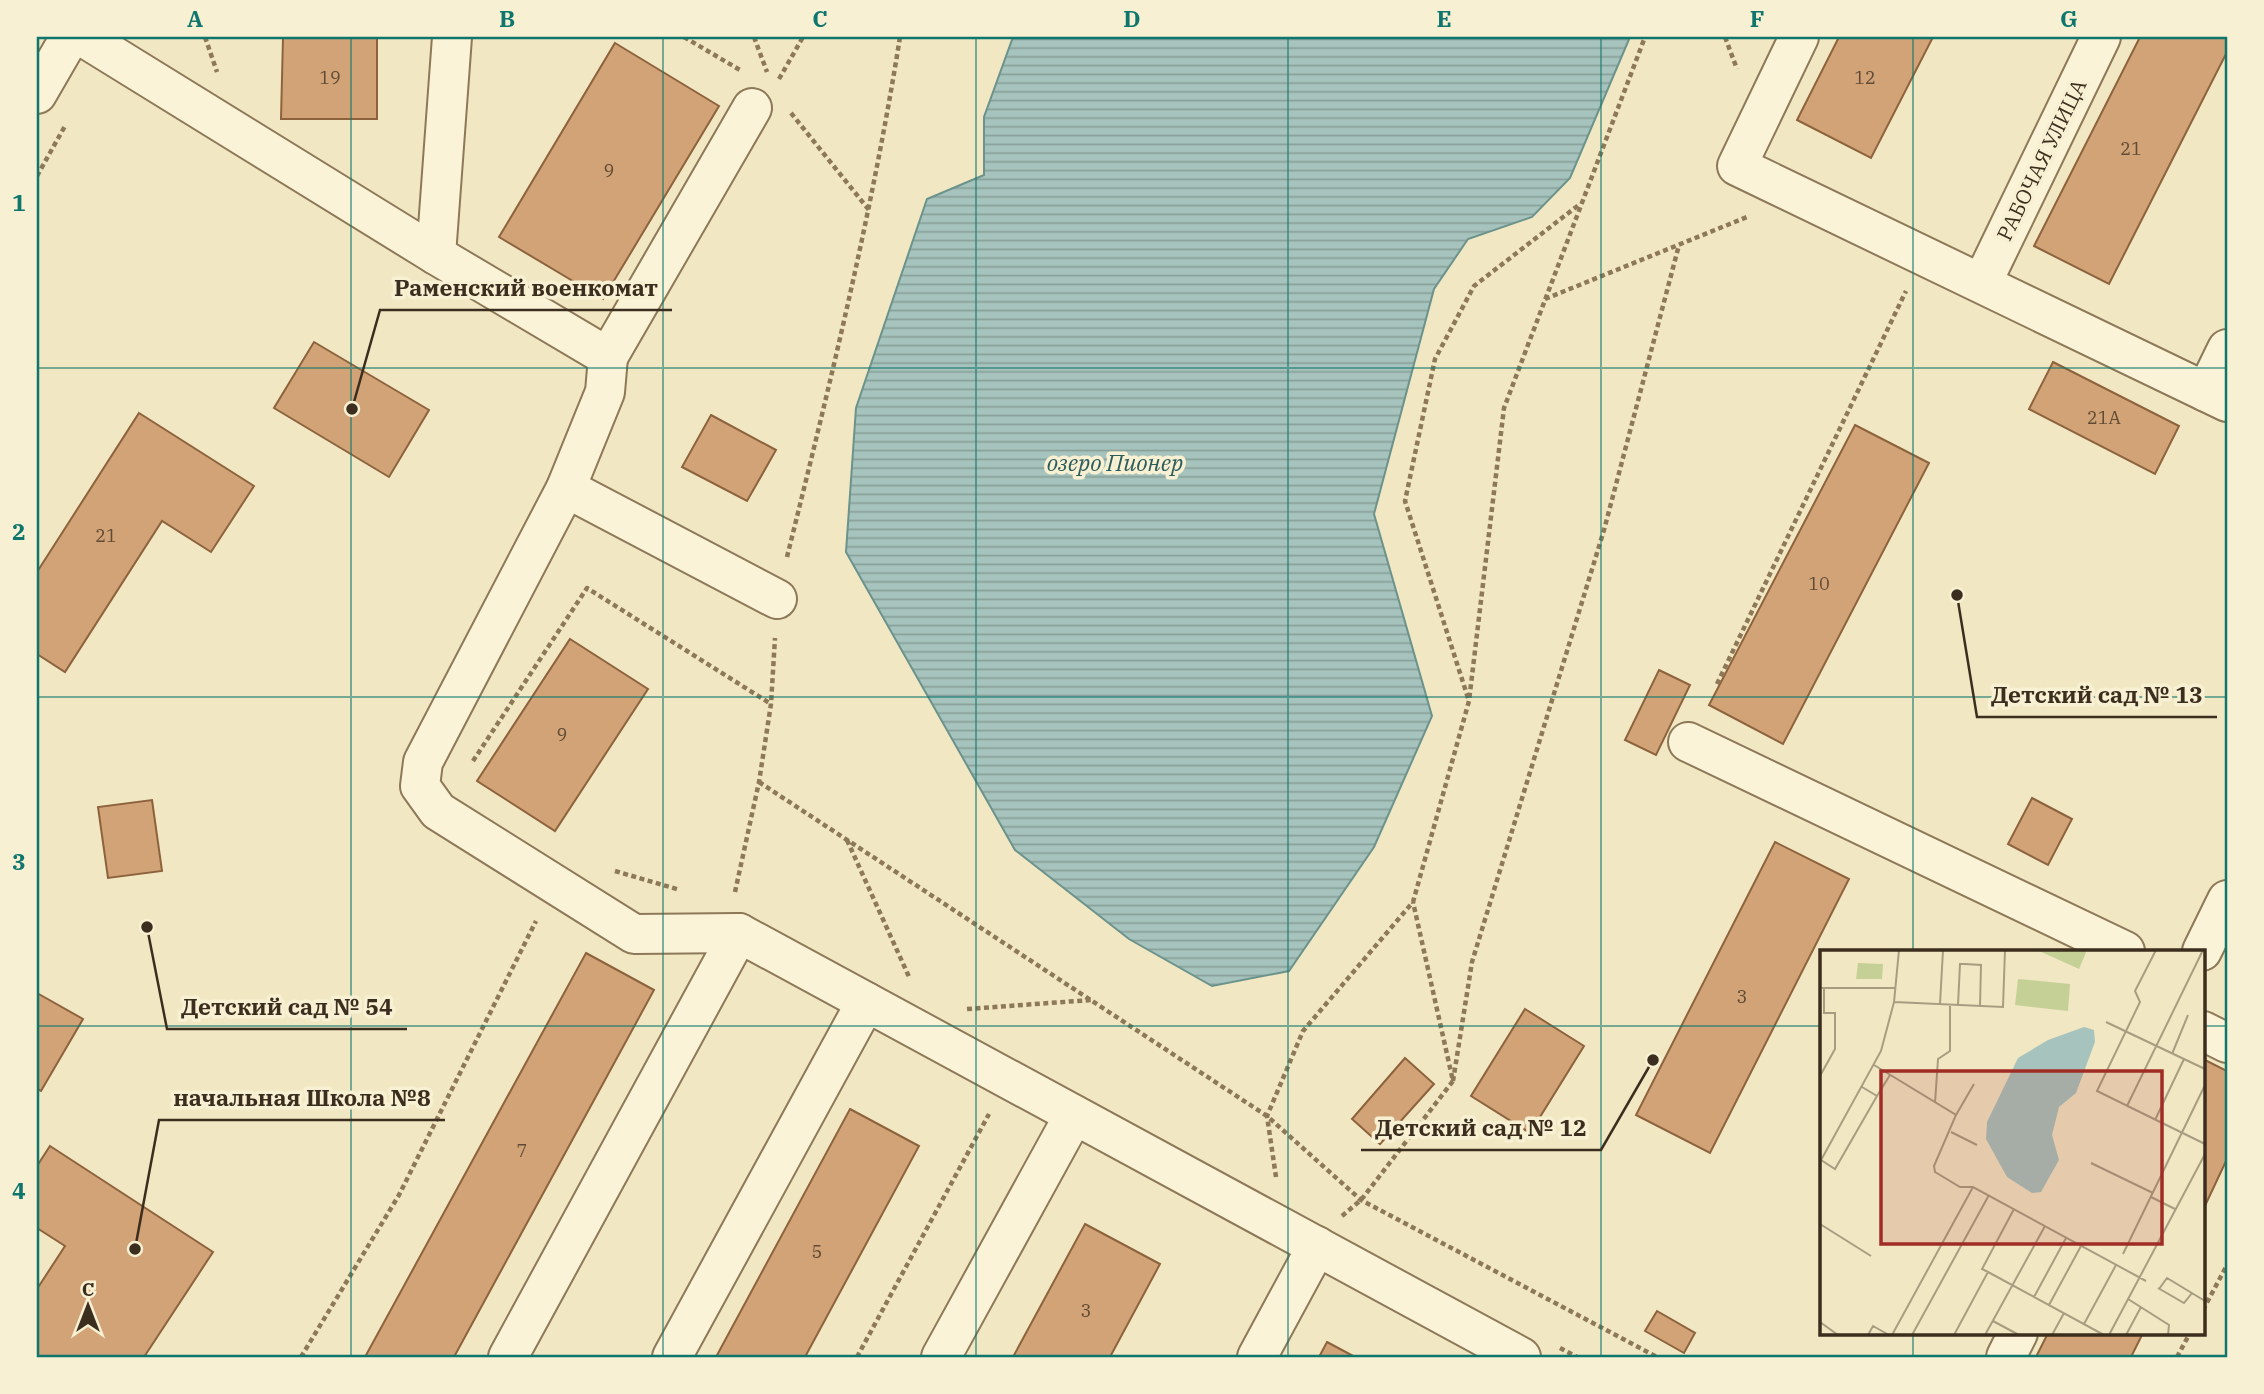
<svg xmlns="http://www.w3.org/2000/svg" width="2264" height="1394" viewBox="0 0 2264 1394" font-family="'IBM Plex Serif',serif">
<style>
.water{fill:url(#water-rules);stroke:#6b938c;stroke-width:2}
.building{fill:#d1a377;stroke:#8d633d;stroke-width:2}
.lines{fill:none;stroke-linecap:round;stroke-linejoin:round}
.minor-casing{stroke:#8d7858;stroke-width:42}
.path{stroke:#8d7858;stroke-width:4.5;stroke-dasharray:5 3.5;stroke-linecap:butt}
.minor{stroke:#fbf3d7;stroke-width:38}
.grid{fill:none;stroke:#0f766e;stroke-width:2;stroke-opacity:0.55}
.labels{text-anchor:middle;stroke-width:7;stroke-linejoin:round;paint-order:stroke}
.number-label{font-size:18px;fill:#614b34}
.street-label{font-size:21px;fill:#3c2e1e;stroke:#f8f0d3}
.water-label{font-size:23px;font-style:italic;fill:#2c5c5c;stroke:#f8f0d3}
.inset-road{fill:none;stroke:#a99d81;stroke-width:2}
.view{fill:#a02d25;fill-opacity:0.15;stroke:#a02d25;stroke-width:3.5}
.inset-edge{fill:none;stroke:#3c2e1e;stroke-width:3.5}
.leader{fill:none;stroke:#3c2e1e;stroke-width:2.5}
.callout-dot{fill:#3c2e1e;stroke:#f8f0d3;stroke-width:2.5}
.callout-label{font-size:23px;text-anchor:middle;font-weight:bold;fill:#3c2e1e;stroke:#f8f0d3;stroke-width:7;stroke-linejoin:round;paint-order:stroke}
.neatline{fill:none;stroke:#0f766e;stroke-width:2.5}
.grid-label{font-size:23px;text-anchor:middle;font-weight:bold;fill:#0f766e}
</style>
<defs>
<pattern id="water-rules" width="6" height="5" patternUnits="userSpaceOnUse" patternTransform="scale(1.75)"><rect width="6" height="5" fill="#a6c4bd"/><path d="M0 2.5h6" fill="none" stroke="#88a099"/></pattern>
</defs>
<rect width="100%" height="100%" fill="#f1e7c3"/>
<path class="water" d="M 1013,37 L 1630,37 L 1570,178 L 1532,217 L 1468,239 L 1434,289 L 1374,514 L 1432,716 L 1374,847 L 1289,971 L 1212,986 L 1129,939 L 1015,850 L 846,552 L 856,408 L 927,199 L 984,175 L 984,117 Z"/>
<g class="building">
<path d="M 283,37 L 377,37 L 377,119 L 281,119 Z"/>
<path d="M 1839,37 L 1933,37 L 1871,158 L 1797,120 Z"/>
<path d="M 2140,37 L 2227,37 L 2227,52 L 2109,284 L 2034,246 Z"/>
<path d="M 615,43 L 719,106 L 603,299 L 499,237 Z"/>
<path d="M 314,342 L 429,410 L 389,477 L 274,408 Z"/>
<path d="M 2053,362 L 2179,426 L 2155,474 L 2029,409 Z"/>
<path d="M 139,413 L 254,486 L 211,552 L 162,521 L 65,672 L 37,654 L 37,572 Z"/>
<path d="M 711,415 L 776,450 L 747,501 L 682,467 Z"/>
<path d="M 1855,425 L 1929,463 L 1783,744 L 1709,705 Z"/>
<path d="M 570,639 L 648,689 L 555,831 L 477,781 Z"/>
<path d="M 1659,670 L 1690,685 L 1656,755 L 1625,740 Z"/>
<path d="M 2032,798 L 2072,819 L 2048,865 L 2008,844 Z"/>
<path d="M 152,800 L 162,871 L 108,878 L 98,807 Z"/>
<path d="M 1775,842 L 1849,879 L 1710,1153 L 1636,1115 Z"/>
<path d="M 586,953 L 654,990 L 454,1357 L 365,1357 Z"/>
<path d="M 37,993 L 83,1019 L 41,1091 L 37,1089 Z"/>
<path d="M 1525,1009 L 1584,1046 L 1530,1133 L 1471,1096 Z"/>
<path d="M 1405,1058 L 1434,1084 L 1380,1144 L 1352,1119 Z"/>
<path d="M 2203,1059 L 2227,1071 L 2227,1159 L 2203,1210 Z"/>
<path d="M 850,1109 L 919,1146 L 805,1357 L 716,1357 Z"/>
<path d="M 50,1146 L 213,1252 L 144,1357 L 37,1357 L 37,1289 L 65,1246 L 37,1228 L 37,1166 Z"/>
<path d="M 1085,1224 L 1160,1264 L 1110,1357 L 1013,1357 Z"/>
<path d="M 1657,1311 L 1695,1333 L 1684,1353 L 1645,1331 Z"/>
<path d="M 2048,1333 L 2143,1333 L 2131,1357 L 2036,1357 Z"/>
<path d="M 1327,1342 L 1355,1357 L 1319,1357 Z"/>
</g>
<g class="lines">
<g class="minor-casing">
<g id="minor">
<path d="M 83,37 L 436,255 L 608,357 L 605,392 L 566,488 L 423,762 L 420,786 L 438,811 L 634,934 L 739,933 L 1521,1357"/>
<path d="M 1799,37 L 1737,166 L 2227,402"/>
<path d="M 37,94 L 70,37"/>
<path d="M 436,255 L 452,37"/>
<path d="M 1982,283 L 2101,37"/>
<path d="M 608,357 L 752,108"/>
<path d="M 2206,392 L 2227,349"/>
<path d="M 566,488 L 777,599"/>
<path d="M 1688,742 L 2125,951"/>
<path d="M 2202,951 L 2227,900"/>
<path d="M 2203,1031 L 2227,1043"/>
<path d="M 508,1357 L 739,933"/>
<path d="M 672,1357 L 866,1002"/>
<path d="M 941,1357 L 1074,1115"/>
<path d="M 1257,1357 L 1317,1246"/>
<path d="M 2006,1357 L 2018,1333"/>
</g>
</g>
<g class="path">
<path d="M 205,37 L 217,72"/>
<path d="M 684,37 L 740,70"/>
<path d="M 754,37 L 767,72"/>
<path d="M 1725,37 L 1737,69"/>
<path d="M 779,79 L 803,37"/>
<path d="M 791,113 L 869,210"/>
<path d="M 37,176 L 65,126"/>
<path d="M 1545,299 L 1747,217"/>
<path d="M 787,557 C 830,384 872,213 900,37"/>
<path d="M 1717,684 L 1906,291"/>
<path d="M 1468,698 L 1405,501 L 1435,359 L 1474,286 L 1580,204"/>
<path d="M 473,761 L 587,588 L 771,704"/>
<path d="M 759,782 L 1267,1116 L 1361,1200 L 1657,1357"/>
<path d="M 847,840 L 910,979"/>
<path d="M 615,871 L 680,890"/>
<path d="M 735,892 L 759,782 L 771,704 L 775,638"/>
<path d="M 967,1009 L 1091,1000"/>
<path d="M 1453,1081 L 1472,962 L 1604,530 L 1679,245"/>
<path d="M 1276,1177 L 1267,1116 L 1303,1031 L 1413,902 L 1469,701 L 1504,408 L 1645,37"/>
<path d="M 1342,1216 L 1361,1200 L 1453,1081 L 1413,902"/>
<path d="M 2203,1310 L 2227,1265"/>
<path d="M 1560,1348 L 1577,1357"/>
<path d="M 301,1357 L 399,1195 L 536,921"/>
<path d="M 857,1357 L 989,1114"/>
<path d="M 2177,1357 L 2190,1333"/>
</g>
<use href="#minor" class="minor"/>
</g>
<path class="grid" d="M 351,37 L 351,1357M 663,37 L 663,1357M 976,37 L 976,1357M 1288,37 L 1288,1357M 1601,37 L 1601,1357M 1913,37 L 1913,951M 37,368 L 2227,368M 37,697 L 2227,697M 37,1026 L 1821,1026M 2203,1026 L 2227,1026M 1913,1333 L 1913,1357"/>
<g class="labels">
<g class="number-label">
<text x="330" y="84">19</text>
<text x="1865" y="84">12</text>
<text x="2131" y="155">21</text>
<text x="609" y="177">9</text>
<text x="2104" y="424">21А</text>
<text x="106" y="542">21</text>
<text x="1819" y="590">10</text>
<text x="562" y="741">9</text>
<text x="1742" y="1003">3</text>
<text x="522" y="1157">7</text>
<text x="817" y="1258">5</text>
<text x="1086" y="1317">3</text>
</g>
<g class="street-label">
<text transform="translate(2042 160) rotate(-64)" y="7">РАБОЧАЯ УЛИЦА</text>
</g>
<g class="water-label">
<text x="1115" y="471">озеро Пионер</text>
</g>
</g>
<g transform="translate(1820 950)">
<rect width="385" height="385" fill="#f1e7c3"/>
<path d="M 217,0 L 267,0 L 259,19 ZM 38,13 L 63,14 L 62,29 L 36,29 ZM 198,29 L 250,34 L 248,61 L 195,55 Z" fill="#c5d096"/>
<path d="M 264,77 L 274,80 L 275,92 L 256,143 L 239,157 L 232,185 L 239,210 L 221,242 L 212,243 L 187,227 L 166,189 L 167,172 L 198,108 L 228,90 Z" fill="#a6c4bd"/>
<path class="inset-road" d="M 336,0 L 315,41 L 320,52 L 277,141 L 385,194M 1,38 L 76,38M 74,52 L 183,57 L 185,0M 120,54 L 123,0M 138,55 L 140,14 L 145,14 L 161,15 L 160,56M 286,72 L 385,119M 352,104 L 368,65M 54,115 L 136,165 L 114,216 L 115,222 L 140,237 L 153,237 L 326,331M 0,126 L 15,99 L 15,63 L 4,63 L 4,38M 42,137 L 57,146 L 70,125M 115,153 L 118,109 L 130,101 L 130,55M 307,156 L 383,0M 136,165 L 154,134M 335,170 L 364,109M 131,182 L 157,195M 1,210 L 15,219 L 57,146M 0,212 L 61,101 L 74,52 L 79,0M 271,213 L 333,243M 331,247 L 355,259M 0,274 L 51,306M 303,304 L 385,135M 168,322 L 284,385M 338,338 L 364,353 L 372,343M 339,339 L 347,328 L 385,351M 214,347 L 246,288M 308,349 L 349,375 L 348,385M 229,355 L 261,296M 173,371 L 199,385M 0,372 L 18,385M 264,374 L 296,315M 48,385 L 53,376 L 69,385M 72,385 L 153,237M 92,385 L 169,245M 134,385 L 168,322 L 162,319 L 194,259M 165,385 L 225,276M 232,385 L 244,363M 289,385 L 385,204M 306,385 L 321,357"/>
<path class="view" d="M 61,121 L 342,121 L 342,294 L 61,294 Z"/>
<rect width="385" height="385" class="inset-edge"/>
</g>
<path class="leader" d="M352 409L380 310H672M1957 595L1977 717H2217M147 927L167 1029H407M135 1249L159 1120H445M1653 1060L1601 1150H1361"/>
<g class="callout-dot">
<circle cx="352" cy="409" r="7"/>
<circle cx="1957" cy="595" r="7"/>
<circle cx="147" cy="927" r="7"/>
<circle cx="135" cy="1249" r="7"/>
<circle cx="1653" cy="1060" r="7"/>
</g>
<g class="callout-label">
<text x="526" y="296">Раменский военкомат</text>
<text x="2097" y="703">Детский сад № 13</text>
<text x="287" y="1015">Детский сад № 54</text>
<text x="302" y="1106">начальная Школа №8</text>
<text x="1481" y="1136">Детский сад № 12</text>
</g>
<rect width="2264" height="1394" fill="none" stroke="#f8f0d3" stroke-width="77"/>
<g transform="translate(88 1306)" stroke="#f8f0d3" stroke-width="5" paint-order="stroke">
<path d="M0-5L12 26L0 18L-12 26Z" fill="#3c2e1e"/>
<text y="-10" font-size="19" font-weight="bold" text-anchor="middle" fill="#3c2e1e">С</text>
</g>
<rect x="38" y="38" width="2188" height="1318" class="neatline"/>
<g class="grid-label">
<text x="195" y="27">A</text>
<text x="507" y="27">B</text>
<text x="820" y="27">C</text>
<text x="1132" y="27">D</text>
<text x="1444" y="27">E</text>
<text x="1757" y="27">F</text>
<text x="2069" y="27">G</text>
<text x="19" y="211">1</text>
<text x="19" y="540">2</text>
<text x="19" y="870">3</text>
<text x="19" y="1199">4</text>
</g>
</svg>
